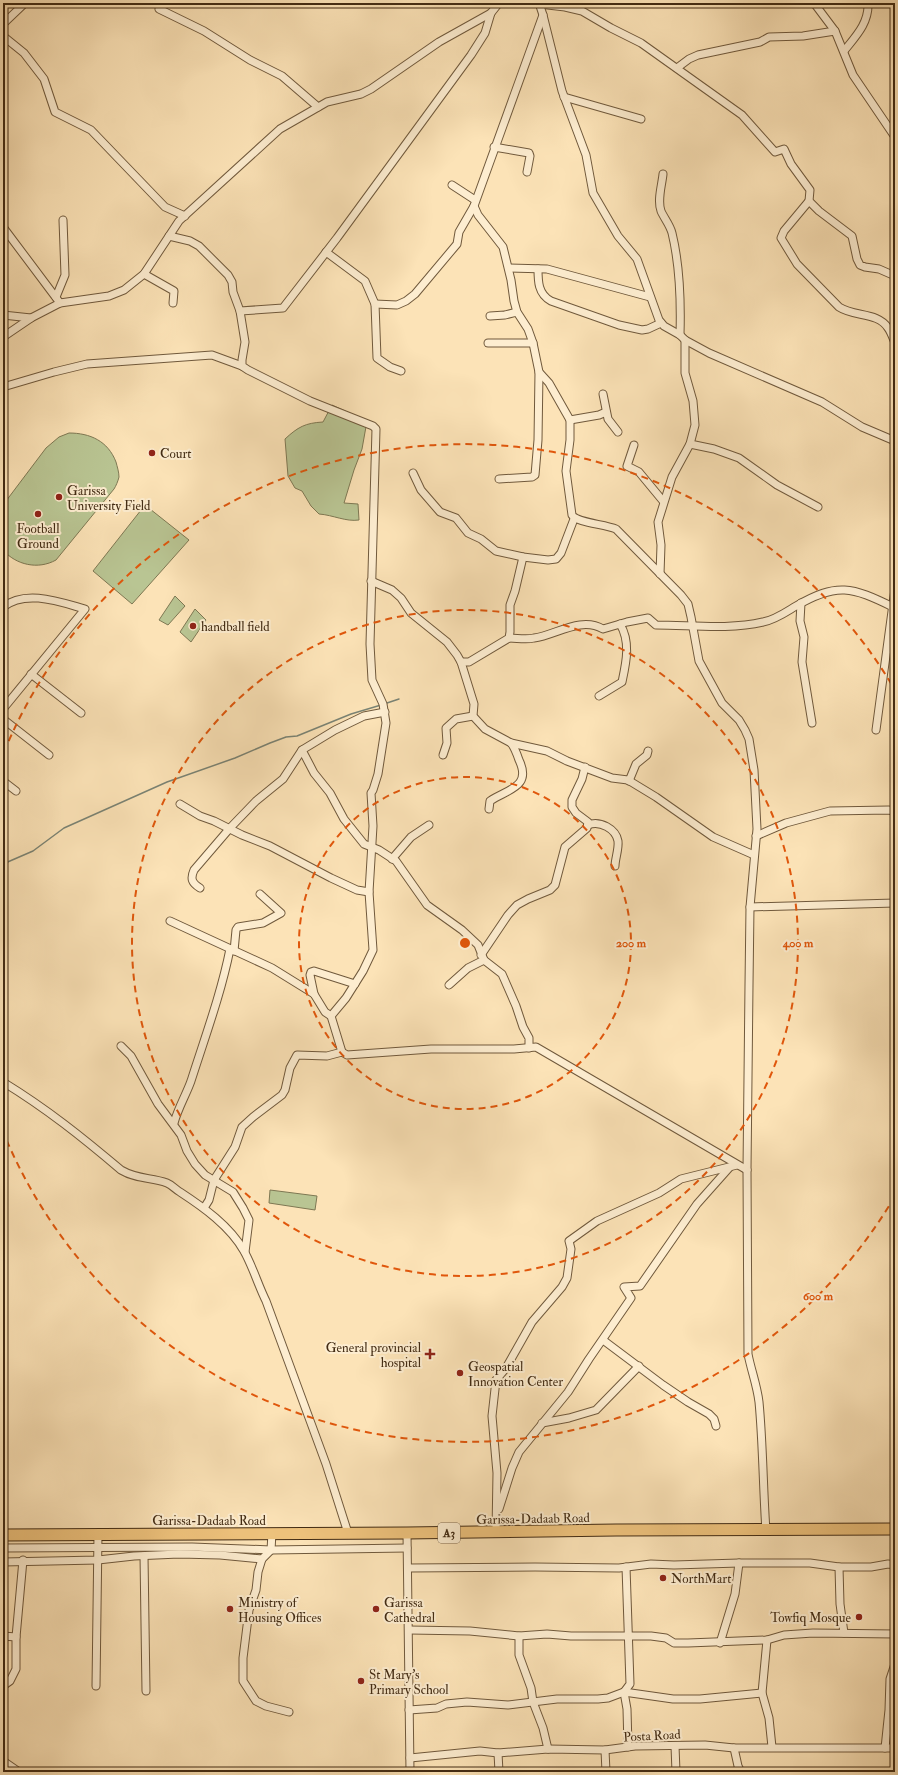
<svg xmlns="http://www.w3.org/2000/svg" width="898" height="1775" viewBox="0 0 898 1775" font-family="'IM FELL Double Pica',serif">
<style>
.green{fill:#b9c593;stroke:#7e7853}
.lines{fill:none;stroke-linecap:round;stroke-linejoin:round}
.stream{stroke:#7a8374;stroke-width:1.5}
.minor-casing{stroke:#70593c;stroke-width:9}
.highway-casing{stroke:#422b13;stroke-width:13}
.minor{stroke:#fdedd0;stroke-width:7}
.highway{stroke:#eec27c;stroke-width:11}
.ring{fill:none;stroke:#e0570c;stroke-width:2;stroke-dasharray:7 5}
.poi-dot{fill:#8f2418;stroke:#fdedd0;stroke-width:1.5}
.labels{text-anchor:middle;stroke-width:4;stroke-linejoin:round;paint-order:stroke}
.shield{fill:#fdedd0;stroke:#7a654c;stroke-width:1}
.shield-label{font-size:12px;font-weight:bold;fill:#422b13}
.poi-label{font-size:13px;fill:#422b13;stroke:#fdedd0;text-anchor:start}
.street-label{font-size:13px;fill:#422b13;stroke:#fdedd0}
.centre{fill:#e0570c;stroke:#fdedd0;stroke-width:2}
.ring-label{font-size:12px;text-anchor:middle;font-weight:bold;fill:#e0570c;stroke:#fdedd0;stroke-width:4;stroke-linejoin:round;paint-order:stroke}
</style>
<rect width="100%" height="100%" fill="#fce3b7"/>
<filter id="stains"><feTurbulence type="fractalNoise" baseFrequency=".005" numOctaves="4"/><feColorMatrix values="0 0 0 0 .2 0 0 0 0 .09 0 0 0 0 .02 0 0 0 .5 -.17"/></filter>
<radialGradient id="worn" r=".72"><stop offset=".6" stop-color="#630" stop-opacity="0"/><stop offset="1" stop-color="#630" stop-opacity=".3"/></radialGradient>
<g class="green">
<path d="M 332,405 L 367,421 L 362,449 L 354,470 L 344,503 L 358,504 L 359,520 C 346,522 333,515 319,514 L 311,506 L 302,491 L 295,488 L 288,476 L 285,439 C 298,427 305,423 323,422 Z"/>
<path d="M 69,433 C 90,433 108,441 116,462 C 117,466 119,472 119,477 C 118,481 116,486 114,489 L 56,560 C 38,570 16,565 3,550 L 3,505 L 46,448 L 59,437 Z"/>
<path d="M 145,505 L 189,540 L 132,604 L 93,571 Z"/>
<path d="M 175,596 L 185,606 L 168,625 L 159,620 Z"/>
<path d="M 195,609 L 206,620 L 191,642 L 180,632 Z"/>
<path d="M 270,1190 L 317,1196 L 315,1210 L 269,1203 Z"/>
</g>
<g class="lines">
<g class="stream">
<path d="M 384,704 L 399,699"/>
<path d="M 3,864 L 33,851 L 64,828 L 167,782 L 235,758 L 270,743 L 286,737 L 297,736 L 351,714 L 381,705"/>
</g>
<g class="minor-casing">
<g id="minor">
<path d="M 539,3 L 543,15 L 562,91 L 586,155 L 593,193 L 618,236 L 637,259 L 659,320 L 664,326 L 680,335 L 685,340 L 709,353 L 822,402 L 862,427 L 895,441"/>
<path d="M 814,3 L 835,31 L 853,75 L 895,137"/>
<path d="M 539,4 L 565,7 L 582,11 L 611,28 L 641,43 L 742,115 L 775,152 L 784,149 L 791,164 L 810,190 L 809,201 L 819,211 L 852,236 L 857,259 L 860,265 L 865,267 L 879,269 L 895,276"/>
<path d="M 159,9 L 204,31 L 250,60 L 282,76 L 318,107"/>
<path d="M 543,15 L 474,206 L 478,215 L 503,247 L 511,280 L 514,301 L 517,312 L 528,329 L 533,343 L 539,372 L 549,383 L 570,420 L 570,440 L 566,471 L 572,515 C 577,523 605,524 616,529 L 681,595 L 688,604 L 691,617 L 699,661 L 722,703 L 739,720 L 745,730 L 749,739 L 754,770 L 757,829 L 750,907 L 749,985 L 747,1170 L 748,1354 C 751,1370 757,1385 759,1402 C 763,1444 763,1488 766,1531"/>
<path d="M 3,24 L 25,3"/>
<path d="M 3,36 L 24,53 L 44,79 L 55,112 L 91,130 L 165,207 L 185,216"/>
<path d="M 844,51 C 856,36 869,23 868,3"/>
<path d="M 677,68 L 689,59 L 698,55 L 760,42 L 769,37 L 803,36 L 835,31"/>
<path d="M 564,97 L 641,119"/>
<path d="M 494,147 L 529,153 L 530,156 L 527,172"/>
<path d="M 663,174 C 662,185 657,200 661,211 C 664,218 670,225 672,233 C 680,266 681,302 680,335"/>
<path d="M 452,185 L 475,200"/>
<path d="M 809,201 L 784,231 L 781,238 L 797,264 L 839,307 C 854,317 878,312 888,328 C 891,332 893,338 895,343"/>
<path d="M 3,227 L 60,303"/>
<path d="M 169,236 L 190,241 L 199,246 L 228,275 L 232,282 L 233,292 L 240,311 L 245,342 L 242,360 L 242,366 L 248,370 L 310,401 L 373,426 L 376,429 L 370,644 L 372,680 L 383,704 L 386,723 L 378,774 L 373,790 L 371,793 L 373,826 L 369,892 L 373,950 L 363,971 L 346,998 L 331,1016"/>
<path d="M 326,252 L 365,281 L 375,304 L 377,358 L 390,367 L 401,371"/>
<path d="M 509,268 L 547,269 L 650,297"/>
<path d="M 538,269 C 538,281 538,294 551,301 L 619,325 L 642,330 L 648,329 L 661,323"/>
<path d="M 144,274 L 174,291 L 173,303"/>
<path d="M 56,297 L 65,275 L 63,220"/>
<path d="M 375,304 L 397,305 L 406,301 L 415,294 L 457,244 L 459,232 L 474,206"/>
<path d="M 240,311 L 283,308 L 337,238 L 471,55 L 485,33 L 491,13"/>
<path d="M 3,315 L 31,318"/>
<path d="M 490,316 L 505,315 L 517,312"/>
<path d="M 3,337 L 31,318 L 60,303 L 109,296 L 124,290 L 144,274 L 179,221 L 280,129 L 327,102 L 361,94 L 371,89 L 439,42 L 491,13 L 499,3"/>
<path d="M 488,343 L 533,343"/>
<path d="M 3,387 L 54,372 L 87,364 L 212,355 L 242,366"/>
<path d="M 603,394 L 608,419 L 618,432"/>
<path d="M 570,420 L 599,415 L 606,412"/>
<path d="M 690,444 L 714,449 L 739,458 L 777,485 L 818,507"/>
<path d="M 634,445 L 627,466 L 639,472 L 663,501"/>
<path d="M 413,473 L 421,490 L 440,512 L 456,518 L 468,533 L 481,539 L 496,551 L 523,557 L 548,560 L 556,559 L 561,553 L 574,519"/>
<path d="M 499,479 L 532,477 L 535,475 L 538,440 L 539,372"/>
<path d="M 660,574 L 661,545 L 658,522 L 672,477 L 690,444 L 695,425 L 693,401 L 685,373 L 685,340"/>
<path d="M 371,581 L 392,590 L 401,598 L 411,613 L 447,642 L 457,655 L 461,662 L 474,704 L 473,716 L 485,729 L 511,743 L 547,751 L 567,761 L 612,778 L 628,780 L 656,797 L 713,837 L 754,855"/>
<path d="M 801,603 L 800,621 L 804,637 L 802,662 L 812,723"/>
<path d="M 3,607 C 26,589 60,602 85,609 L 3,709"/>
<path d="M 509,638 C 517,638 526,640 534,638 C 556,635 581,616 603,629 L 627,622 L 648,618 L 656,625 C 691,625 729,630 763,622 C 775,620 786,612 796,606 C 837,582 852,587 893,607"/>
<path d="M 461,662 L 469,662 L 509,638 L 510,632 L 510,605 L 515,591 L 523,557"/>
<path d="M 31,674 L 81,713"/>
<path d="M 599,696 L 622,682 C 626,663 631,642 620,624"/>
<path d="M 3,719 L 49,755"/>
<path d="M 876,730 L 895,589"/>
<path d="M 302,750 L 314,773 L 330,793 L 344,819 L 364,844 L 379,850 L 396,861 L 427,905 L 462,930 L 478,945 L 484,960 L 502,974 L 516,1006 L 523,1027 L 529,1038 L 529,1048"/>
<path d="M 443,755 L 447,743 L 446,728 L 456,719 L 473,716"/>
<path d="M 3,781 L 16,791"/>
<path d="M 629,781 L 636,764 L 647,755 L 648,751"/>
<path d="M 180,804 L 200,816 L 214,821 L 242,835 L 270,846 L 331,878 L 357,890 L 369,892"/>
<path d="M 489,809 L 490,801 C 508,789 532,787 519,760 C 517,754 515,748 511,743"/>
<path d="M 588,825 C 600,820 616,829 618,841 C 619,849 615,859 615,866"/>
<path d="M 756,836 L 786,823 L 830,811 L 889,810 L 895,812"/>
<path d="M 392,859 L 411,837 L 429,825"/>
<path d="M 200,888 C 192,883 190,879 194,870 L 230,828 L 256,801 L 283,779 L 302,750 L 335,730 L 364,716 L 385,712"/>
<path d="M 750,907 L 895,903"/>
<path d="M 170,921 L 272,968 L 314,994 L 325,1012 L 331,1016 L 342,1052"/>
<path d="M 234,951 L 236,930 L 238,927 L 263,923 L 281,913 L 260,894"/>
<path d="M 481,955 L 508,915 L 517,905 L 528,899 L 550,890 L 555,885 L 565,847 L 587,828 L 588,822 L 576,813 L 572,807 L 572,800 L 582,779 L 585,767"/>
<path d="M 449,985 L 468,968 L 484,960"/>
<path d="M 314,994 L 310,975 L 311,972 L 314,971 L 355,984"/>
<path d="M 121,1046 L 131,1056 L 158,1104 L 181,1135 L 187,1151 L 195,1164 L 205,1175 L 233,1192 L 243,1208 L 249,1220 L 245,1252"/>
<path d="M 3,1082 C 47,1109 82,1137 121,1170 C 138,1180 151,1177 167,1183 C 172,1185 175,1189 180,1192 C 203,1207 230,1226 244,1251 C 253,1267 258,1285 266,1301 L 326,1464 L 348,1533"/>
<path d="M 174,1123 C 178,1108 186,1095 191,1081 C 205,1037 221,994 230,949"/>
<path d="M 204,1208 L 209,1200 L 214,1180 L 235,1147 L 242,1127 L 253,1117 L 282,1095 L 285,1090 L 290,1068 L 297,1055 L 327,1056 L 342,1052 L 347,1055 L 431,1049 L 514,1049 L 536,1047 L 747,1170"/>
<path d="M 603,1340 L 663,1385 L 688,1402 L 709,1414 L 714,1419 L 716,1426"/>
<path d="M 542,1423 L 569,1418 L 596,1410 L 639,1366"/>
<path d="M 499,1509 L 512,1468 L 519,1452 L 568,1392 L 589,1359 L 631,1298 L 624,1287 L 640,1286 L 697,1204 L 729,1168"/>
<path d="M 496,1532 L 497,1473 L 492,1416 L 496,1380 L 506,1368 L 532,1322 L 562,1287 L 567,1278 L 571,1249 L 569,1241 L 597,1221 L 659,1193 L 681,1179 L 737,1165"/>
<path d="M 272,1533 L 271,1550 L 262,1559 L 258,1572 L 256,1590 L 249,1610 L 243,1658 L 243,1681 L 256,1701 L 266,1706 L 289,1712"/>
<path d="M 407,1533 L 410,1772"/>
<path d="M 3,1548 L 192,1547 L 271,1550 L 407,1548"/>
<path d="M 144,1556 L 146,1691"/>
<path d="M 3,1562 L 98,1560 L 134,1556 L 179,1554 L 220,1555 L 262,1559"/>
<path d="M 626,1567 L 630,1684 L 624,1692 L 627,1709 L 628,1747"/>
<path d="M 839,1567 L 840,1604 L 844,1633"/>
<path d="M 409,1568 L 535,1567 L 619,1568 L 651,1564 L 674,1565 L 739,1563 L 810,1563 L 839,1567 L 871,1567 L 888,1564 L 895,1565"/>
<path d="M 409,1630 L 470,1631 L 519,1636 L 547,1634 L 571,1636 L 651,1636 L 666,1638 L 674,1643 L 688,1643 L 767,1640 L 784,1635 L 813,1633 L 895,1634"/>
<path d="M 3,1636 L 16,1637"/>
<path d="M 519,1636 L 519,1655 L 531,1688 L 533,1702 L 543,1728 L 548,1749"/>
<path d="M 767,1640 L 762,1693 L 769,1718 L 772,1747"/>
<path d="M 720,1643 L 735,1594 L 739,1563"/>
<path d="M 3,1686 L 10,1681 L 16,1669 L 16,1637 L 23,1560"/>
<path d="M 96,1686 L 98,1534"/>
<path d="M 409,1710 L 437,1708 L 446,1704 L 467,1702 L 508,1705 L 557,1699 L 598,1699 L 608,1698 L 624,1692 L 673,1699 L 700,1699 L 762,1693"/>
<path d="M 675,1746 L 676,1772"/>
<path d="M 734,1748 L 738,1766 L 741,1772"/>
<path d="M 885,1748 L 889,1710 L 890,1679 L 895,1664"/>
<path d="M 605,1750 L 606,1772"/>
<path d="M 498,1753 L 499,1772"/>
<path d="M 410,1758 L 480,1751 L 498,1753 L 548,1749 L 605,1750 L 635,1746 L 705,1745 L 734,1748 L 895,1748"/>
<path d="M 3,1761 L 19,1772"/>
</g>
</g>
<g class="highway-casing">
<path id="highway" d="M 3,1535 L 407,1533 L 616,1530 L 895,1529"/>
</g>
<use href="#minor" class="minor"/>
<use href="#highway" class="highway"/>
</g>
<g class="ring">
<circle cx="465" cy="943" r="166"/>
<circle cx="465" cy="943" r="333"/>
<path d="M895 1196A499 499 0 0 1 4 1134M4 752A499 499 0 0 1 895 690"/>
</g>
<g class="poi-dot">
<circle cx="152" cy="453" r="4"/>
<circle cx="59" cy="497" r="4"/>
<circle cx="38" cy="514" r="4"/>
<circle cx="193" cy="626" r="4"/>
<path d="M428 1348h4v4h4v4h-4v4h-4v-4h-4v-4h4z"/>
<circle cx="460" cy="1373" r="4"/>
<circle cx="663" cy="1578" r="4"/>
<circle cx="230" cy="1609" r="4"/>
<circle cx="376" cy="1609" r="4"/>
<circle cx="859" cy="1617" r="4"/>
<circle cx="361" cy="1681" r="4"/>
</g>
<g class="labels">
<rect class="shield" x="438" y="1523" width="22" height="20" rx="3"/>
<g class="shield-label">
<text x="449" y="1537">A3</text>
</g>
<g class="poi-label">
<text x="160" y="458">Court</text>
<text x="67" y="495">Garissa<tspan x="67" dy="15">University Field</tspan></text>
<text x="38" y="533" text-anchor="middle">Football<tspan x="38" dy="15">Ground</tspan></text>
<text x="201" y="631">handball field</text>
<text x="421" y="1352" text-anchor="end">General provincial<tspan x="421" dy="15">hospital</tspan></text>
<text x="468" y="1371">Geospatial<tspan x="468" dy="15">Innovation Center</tspan></text>
<text x="671" y="1583">NorthMart</text>
<text x="238" y="1607">Ministry of<tspan x="238" dy="15">Housing Offices</tspan></text>
<text x="384" y="1607">Garissa<tspan x="384" dy="15">Cathedral</tspan></text>
<text x="851" y="1622" text-anchor="end">Towfiq Mosque</text>
<text x="369" y="1679">St Mary's<tspan x="369" dy="15">Primary School</tspan></text>
</g>
<g class="street-label">
<text transform="translate(533 1518) rotate(-1)" y="5">Garissa-Dadaab Road</text>
<text x="209" y="1525">Garissa-Dadaab Road</text>
<text transform="translate(652 1735) rotate(-3)" y="5">Posta Road</text>
</g>
</g>
<circle cx="465" cy="943" r="6" class="centre"/>
<g class="ring-label">
<text x="631" y="947">200 m</text>
<text x="798" y="947">400 m</text>
<text x="818" y="1300">600 m</text>
</g>
<rect width="898" height="1775" fill="none" stroke="#fce3b7" stroke-width="16"/>
<rect x="4" y="4" width="890" height="1767" fill="none" stroke="#422b13" stroke-width="2"/>
<rect x="8" y="8" width="882" height="1759" fill="none" stroke="#422b13"/>
<rect width="100%" height="100%" filter="url(#stains)"/>
<rect width="100%" height="100%" fill="url(#worn)"/>
</svg>
